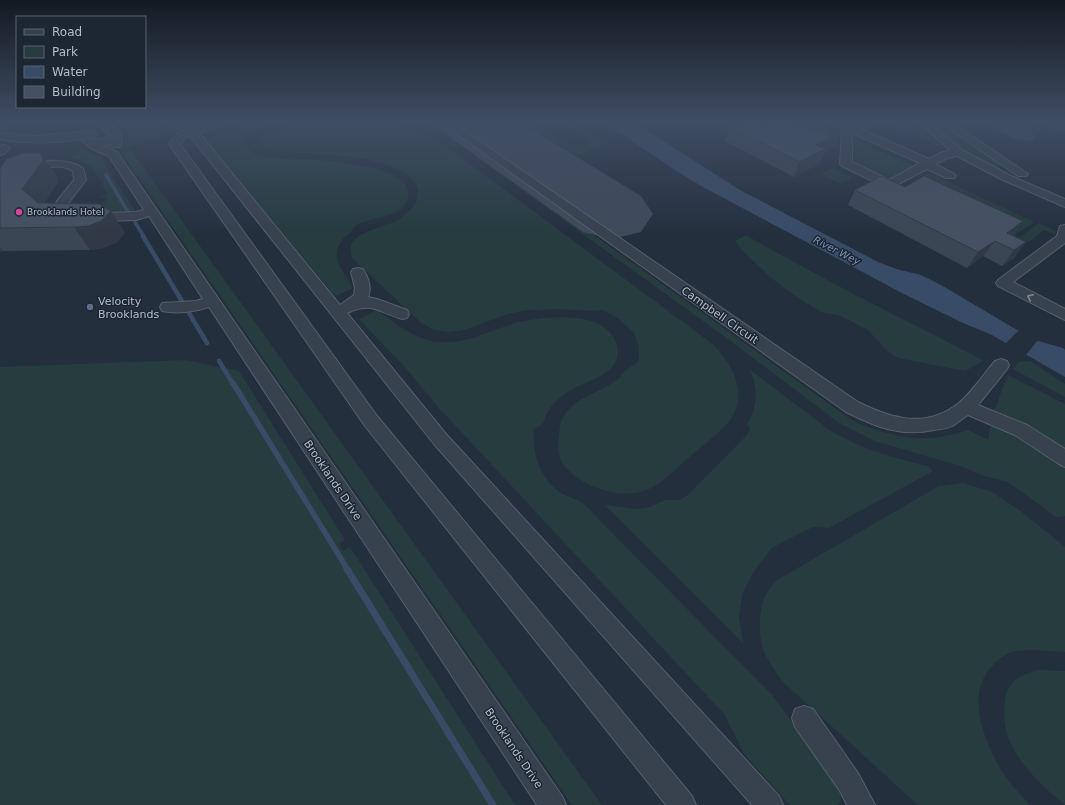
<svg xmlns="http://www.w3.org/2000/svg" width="1065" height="805" viewBox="0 0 1065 805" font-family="'DejaVu Sans',sans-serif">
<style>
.green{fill:#263c3f}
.water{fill:#394c67}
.pier{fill:#242f3e}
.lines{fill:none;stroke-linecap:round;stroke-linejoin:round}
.stream-far3{stroke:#394c67;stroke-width:3.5}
.stream-far2{stroke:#394c67;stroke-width:4.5}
.stream-far1{stroke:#394c67;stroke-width:5.5}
.stream{stroke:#394c67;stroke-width:7}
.runway{fill:#3f4a5a;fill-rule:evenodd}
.minor-casing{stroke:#565f6c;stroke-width:2}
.minor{fill:#38414e;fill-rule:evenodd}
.wall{fill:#3b4654}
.shaded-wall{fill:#303945}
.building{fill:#455162;stroke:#303945}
.oneway{stroke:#7c8592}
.hotel-dot{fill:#d1479c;stroke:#1d2633;stroke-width:1.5}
.service-dot{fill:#5c6f8a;stroke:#1d2633;stroke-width:1.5}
.labels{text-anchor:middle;stroke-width:3;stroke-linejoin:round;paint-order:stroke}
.far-poi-label{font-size:9px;fill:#b4bcc9;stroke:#1d2633;text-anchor:start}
.far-water-label{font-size:10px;font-style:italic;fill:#7c92b1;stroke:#1d2633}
.poi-label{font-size:11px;fill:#b4bcc9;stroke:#1d2633;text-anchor:start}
.street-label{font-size:11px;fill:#b4bcc9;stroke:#1d2633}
</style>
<rect width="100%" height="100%" fill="#242f3e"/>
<g class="green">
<path d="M 11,121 L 15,121 L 7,130 L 14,130 L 13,131 L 16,132 L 14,135 L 69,132 L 69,133 L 64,136 L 12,136 L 3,130 L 5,125 Z"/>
<path d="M 108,121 L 159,121 L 161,126 L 174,127 L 181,131 L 129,147 L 602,805 L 572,805 L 120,151 L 119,149 L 121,148 L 128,134 L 128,129 Z"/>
<path d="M 235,121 L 281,121 L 258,129 L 249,135 Z"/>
<path d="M 322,121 C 363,121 398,118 436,139 L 714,345 C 735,368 750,398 726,425 C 714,438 699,448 687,459 C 671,473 657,490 635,493 C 611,497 568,481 560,457 C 557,449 558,441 559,433 C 560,429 560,422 562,419 C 574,397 600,393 618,379 C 621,376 623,373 626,370 C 630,367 635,364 639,362 L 639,347 L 634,333 L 619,319 L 602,310 L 590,311 L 560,309 L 530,310 L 507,314 L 465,330 L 449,332 L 434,330 L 420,322 L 352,258 C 351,253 350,247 352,243 C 358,232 384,227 395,221 C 402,218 407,213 412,208 C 415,204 418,200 418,195 C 418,185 414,180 407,175 C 379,153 309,154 273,151 L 267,149 L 261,145 L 260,140 C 275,124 301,124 322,121 Z"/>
<path d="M 422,121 L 435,121 L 853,421 C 895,438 923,445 968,430 L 988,440 L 991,422 L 1013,432 L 1065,465 L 1065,516 L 1056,517 L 1008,482 L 981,475 L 960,466 L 875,441 L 839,423 L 732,342 L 446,135 Z"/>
<path d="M 521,121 L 529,121 L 577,149 L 589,144 L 585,141 L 589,138 L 560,121 L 568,121 L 608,144 L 576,156 Z"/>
<path d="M 766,121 L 813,121 L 838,132 L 838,146 L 828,151 Z"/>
<path d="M 880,121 L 912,121 L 943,148 Z"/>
<path d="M 928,121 L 935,121 L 1002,165 L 994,169 L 965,152 Z"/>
<path d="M 228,124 L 243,140 L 242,142 L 251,152 L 260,157 C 280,159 433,157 405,204 C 395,220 367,215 352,229 L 353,231 C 338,240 332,253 341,269 C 345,276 351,281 352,289 L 335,296 L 208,143 L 207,140 L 211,137 L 227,132 L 222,125 Z"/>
<path d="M 853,139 L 913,166 L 890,178 L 884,177 L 854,162 Z"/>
<path d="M 80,148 L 101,158 L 136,212 L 93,213 L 108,198 L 98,197 L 108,194 C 96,174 94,161 69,158 L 74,156 Z"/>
<path d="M 833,168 L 852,178 L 840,184 L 821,174 Z"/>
<path d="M 929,173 L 1034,222 L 1014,236 L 908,186 Z"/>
<path d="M 1039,223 L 1056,231 L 1055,235 L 1044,230 L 1028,243 L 1018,238 Z"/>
<path d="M 746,235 C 823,280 904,319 984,361 L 965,371 L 898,358 L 886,350 L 868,330 L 841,316 L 821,312 L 794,295 L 770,277 L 741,249 L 735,241 Z"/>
<path d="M 377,310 C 396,324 417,341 441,342 C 473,344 498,325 529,320 C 555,316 605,312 616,343 C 619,350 618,360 613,366 C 603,378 579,384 566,393 C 560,397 550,407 547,413 C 545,416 545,419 544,422 C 542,425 537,427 534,429 C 531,453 541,481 563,494 C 569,497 576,499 583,503 L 771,694 L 839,783 L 842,795 L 838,805 L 790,805 L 743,753 L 739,743 L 724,714 L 438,407 L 403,365 L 359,319 Z"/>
<path d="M 185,360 L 239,371 L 345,540 L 339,544 L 343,551 L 350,547 L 515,805 L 0,805 L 0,367 Z"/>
<path d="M 1030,361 L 1065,384 L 1065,397 L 1013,369 L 1018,362 Z"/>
<path d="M 750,370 L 831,431 C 861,449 894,458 928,466 L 933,471 L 829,528 L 813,527 L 773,547 L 766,555 L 752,574 L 742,594 L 739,617 L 743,643 L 605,505 L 635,509 L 650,507 L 665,500 L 679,500 L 688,495 L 746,436 L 750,429 L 747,424 C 758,406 758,390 750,370 Z"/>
<path d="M 1008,375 L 1065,404 L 1065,452 L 1026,426 L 994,411 Z"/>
<path d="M 963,483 L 992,492 L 1022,512 L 1065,547 L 1065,652 C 1049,651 1032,649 1016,651 C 1007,653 999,658 993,665 C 967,692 981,732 996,761 C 1000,769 1006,777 1011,784 C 1017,791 1025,798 1029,805 L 918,805 L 782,681 C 776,672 770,664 765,654 C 758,638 758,612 765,596 C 768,590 773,585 777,580 L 939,486 Z"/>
<path d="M 1037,670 L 1065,671 L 1065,805 C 1036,781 1003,751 1004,711 C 1005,698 1005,690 1015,680 C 1020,675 1031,673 1037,670 Z"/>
</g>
<g class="water">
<path d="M 601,121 L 632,121 L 740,190 L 878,262 L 896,269 L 921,275 L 941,285 L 1017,330 L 1038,341 L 1063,348 L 1065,350 L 1065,377 L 992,335 L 963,323 L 902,293 L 703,187 C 668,167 635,142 601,121 Z"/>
<path d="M 987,121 C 1004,121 1028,117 1035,138 L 1031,141 C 1013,140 1000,132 987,121 Z"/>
</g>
<path class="pier" d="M 1020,329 L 1039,339 L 1025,356 L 1004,345 Z"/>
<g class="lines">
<g class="stream-far3">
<path d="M 106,175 L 128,212"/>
<path d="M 135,222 L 144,237"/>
</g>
<g class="stream-far2">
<path d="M 143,236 L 207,343"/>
<path d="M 219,361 L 233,384"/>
</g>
<path class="stream-far1" d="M 233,383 L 348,570"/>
<path class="stream" d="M 347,569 L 493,805"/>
<path class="runway" d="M 437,121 L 518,121 L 641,196 L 653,214 L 641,232 L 612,239 L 583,232 L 447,135 Z"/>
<g class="minor-casing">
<g id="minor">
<path d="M 0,121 L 11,121 L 4,128 L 0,129 Z"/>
<path d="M 94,121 L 105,121 L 120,131 C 122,134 122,144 120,147 L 112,147 L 110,144 L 103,146 L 117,152 L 562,796 L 566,805 L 537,805 L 209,307 C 195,312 176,314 162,311 L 160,307 L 162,303 L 196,301 L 203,299 L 149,216 L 136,220 L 74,222 L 60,218 L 53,210 L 57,201 L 74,180 L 73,171 C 53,159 38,175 22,171 L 20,169 L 22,167 C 43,161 63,156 83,168 L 86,180 L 67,205 L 65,209 L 68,212 L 75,214 L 136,212 L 144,210 L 109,156 L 92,149 L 82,141 L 87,138 C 96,140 101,141 110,136 Z"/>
<path d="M 165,121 L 180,121 L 194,128 L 216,121 L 230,121 L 229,123 L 199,133 L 340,305 L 354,295 L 355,288 L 351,272 L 353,269 L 358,268 L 363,269 C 368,277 372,288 368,297 L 377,299 L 407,310 L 409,314 L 407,318 L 402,319 C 378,312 372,301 347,313 L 446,434 L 779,796 L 783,805 L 752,805 L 434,444 L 190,136 L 185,138 L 180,144 L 377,416 L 692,796 L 696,805 L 666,805 L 365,426 L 169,144 L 177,134 L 184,131 C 178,127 169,126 165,121 Z"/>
<path d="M 439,121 L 450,121 L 858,402 C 892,419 926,429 959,403 C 972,392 984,374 995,361 L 1001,359 L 1007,361 L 1009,365 L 1007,369 L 978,405 L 1027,425 L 1065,449 L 1065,467 L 1059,464 L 1015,435 L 968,415 C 963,418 958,423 952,426 C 947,429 940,429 934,430 C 900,437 876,427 846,412 Z"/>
<path d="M 830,121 L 843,121 L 852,125 L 861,121 L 874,121 L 873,123 L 861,129 L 929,159 L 940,153 L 950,150 L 917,121 L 928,121 L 962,150 L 1011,176 L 1065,199 L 1065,207 L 1003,180 L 957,156 L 948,158 L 935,164 L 954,174 L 956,176 L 954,178 L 946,178 L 927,169 L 889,189 L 842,166 L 840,164 L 842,131 L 843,129 ZM 852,133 L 920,163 L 889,180 L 852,162 Z"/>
<path d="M 938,121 L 950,121 L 1028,174 L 1026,176 L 1018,176 Z"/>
<path d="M 92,131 L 97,134 L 96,136 C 67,143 29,145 0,139 L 0,133 L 34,136 Z"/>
<path d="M 5,145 L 10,148 L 4,154 L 0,155 L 0,146 Z"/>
<path d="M 1065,225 L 1065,243 L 1013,282 L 1065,309 L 1065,320 L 998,286 L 996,283 L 998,280 L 1057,236 L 1060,226 Z"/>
<path d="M 804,706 L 813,709 L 858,773 L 875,805 L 847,805 L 840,791 L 795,727 L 792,718 L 795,709 Z"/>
</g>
</g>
<use href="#minor" class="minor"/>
</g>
<g class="wall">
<path d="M 1041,121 L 1065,121 L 1065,130 L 1052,130 Z"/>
<path d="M 729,126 L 826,152 L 824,153 L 819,164 L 794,177 L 725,141 Z"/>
<path d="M 40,153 L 55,174 L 58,182 L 44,203 L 111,211 L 125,233 L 116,243 L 103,248 L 90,250 L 3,251 L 0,252 L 0,168 Z"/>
<path d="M 905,187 L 1023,221 L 1013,235 L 1026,242 L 1014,258 L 1002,266 L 983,256 L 967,268 L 848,205 L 855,190 Z"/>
</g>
<g class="shaded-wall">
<path d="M 832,137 L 826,152 L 824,153 L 819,164 L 794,177 L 799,162 L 816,145 Z"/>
<path d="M 40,153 L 55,174 L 58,182 L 39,211 L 22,189 Z"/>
<path d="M 111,211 L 125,233 L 116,243 L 103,248 L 90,250 L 74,227 Z"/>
<path d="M 1023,221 L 1011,237 L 1007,233 Z"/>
<path d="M 995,241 L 983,256 L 967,268 L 978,252 Z"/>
<path d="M 1026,242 L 1014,258 L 1002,266 L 1014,250 Z"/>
<path d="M 0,248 L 3,251 L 0,252 Z"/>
</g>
<g class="building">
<path d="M 741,121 L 797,121 L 832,137 L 816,145 L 825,149 L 799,162 L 729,126 Z"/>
<path d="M 23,153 L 40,153 L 43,161 L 22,189 L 38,203 L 99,204 L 111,211 L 101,221 L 88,226 L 74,227 L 0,228 L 0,168 L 7,159 Z"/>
<path d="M 881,176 L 905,187 L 924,176 L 1023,221 L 1007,233 L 1026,242 L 1014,250 L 995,241 L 978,252 L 855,190 Z"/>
</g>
<defs><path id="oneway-chevron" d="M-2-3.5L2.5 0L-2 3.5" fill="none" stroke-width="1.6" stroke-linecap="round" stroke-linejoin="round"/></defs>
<use class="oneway" href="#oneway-chevron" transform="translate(1030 297) rotate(-153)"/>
<linearGradient id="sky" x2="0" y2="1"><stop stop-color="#141a22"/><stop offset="0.52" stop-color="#3f4d63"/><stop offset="1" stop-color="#3f4d63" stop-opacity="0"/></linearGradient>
<rect width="1065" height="233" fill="url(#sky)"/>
<circle class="hotel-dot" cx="19" cy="212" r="4"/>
<circle class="service-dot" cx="90" cy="307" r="4"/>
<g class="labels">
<g class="far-poi-label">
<text x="27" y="215">Brooklands Hotel</text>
</g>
<g class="far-water-label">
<text transform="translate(837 250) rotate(27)" y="4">River Wey</text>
</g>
<g class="poi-label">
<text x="98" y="305">Velocity<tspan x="98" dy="13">Brooklands</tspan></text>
</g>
<g class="street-label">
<text transform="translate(720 315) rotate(35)" y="4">Campbell Circuit</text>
<text transform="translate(333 480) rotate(56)" y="4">Brooklands Drive</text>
<text transform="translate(514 748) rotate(56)" y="4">Brooklands Drive</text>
</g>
</g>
<rect x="16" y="16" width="130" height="92" fill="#1d2633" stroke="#59626f"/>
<rect x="24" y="29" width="20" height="6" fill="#38414e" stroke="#59626f"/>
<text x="52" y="36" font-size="12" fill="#b4bcc9">Road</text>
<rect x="24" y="46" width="20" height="12" fill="#263c3f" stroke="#59626f"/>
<text x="52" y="56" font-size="12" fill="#b4bcc9">Park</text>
<rect x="24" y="66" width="20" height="12" fill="#394c67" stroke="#59626f"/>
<text x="52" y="76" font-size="12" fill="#b4bcc9">Water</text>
<rect x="24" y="86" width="20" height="12" fill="#455162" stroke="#59626f"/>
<text x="52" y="96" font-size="12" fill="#b4bcc9">Building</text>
</svg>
